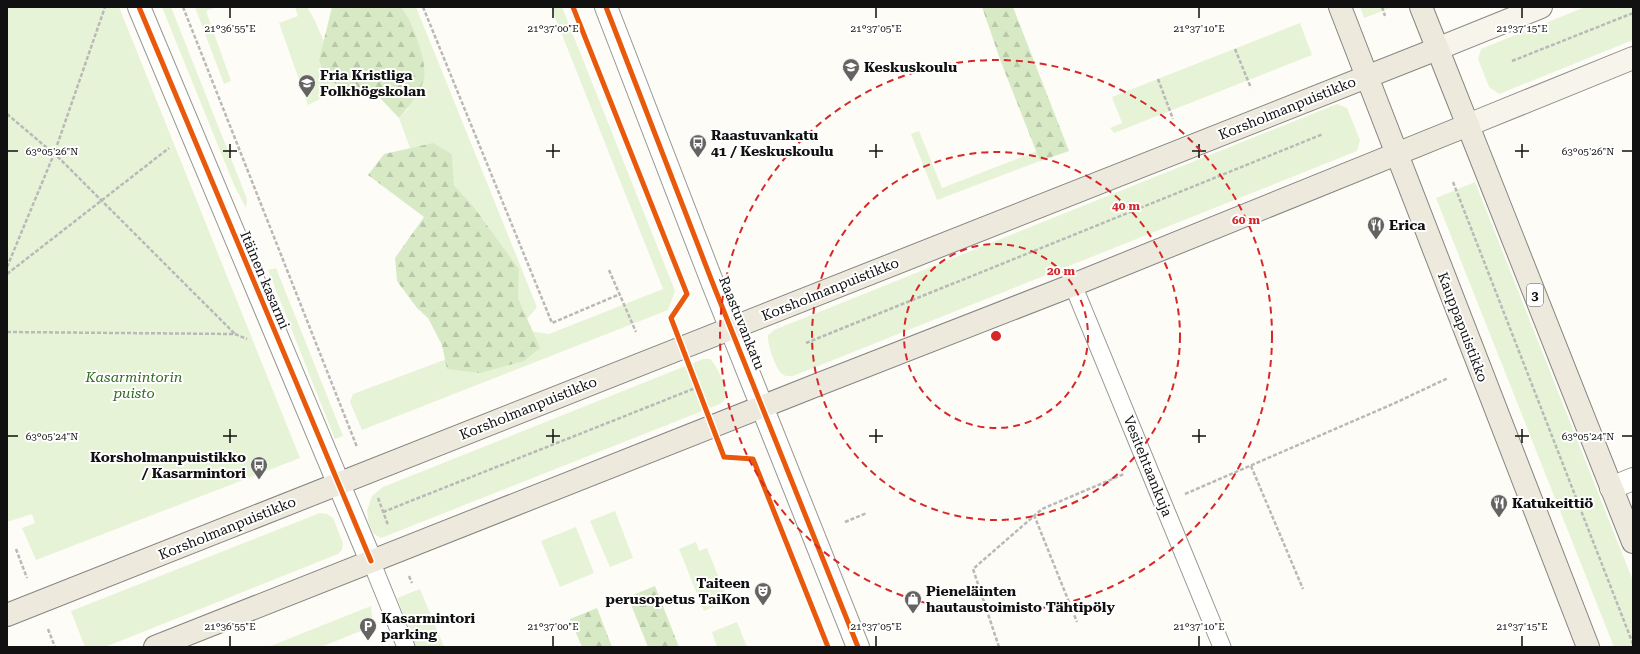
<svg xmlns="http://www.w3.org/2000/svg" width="1640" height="654" viewBox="0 0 1640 654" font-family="'Roboto Serif',serif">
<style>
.grass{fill:#e7f3d7}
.forest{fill:url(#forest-firs)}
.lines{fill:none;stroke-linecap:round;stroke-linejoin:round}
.lane-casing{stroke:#979795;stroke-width:19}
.street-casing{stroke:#979795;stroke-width:24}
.secondary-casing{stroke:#8e8d8b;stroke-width:24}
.primary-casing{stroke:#858482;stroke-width:24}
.path{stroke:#b9b9b8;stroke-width:2.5;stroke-dasharray:4 2;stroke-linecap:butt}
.lane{stroke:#fffffe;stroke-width:17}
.street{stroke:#fffffe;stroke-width:22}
.secondary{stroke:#f6f4eb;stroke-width:22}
.primary{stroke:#ede9dc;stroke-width:22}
.cycleway-casing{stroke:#fff;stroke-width:8}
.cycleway{stroke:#e8590c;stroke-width:5}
.ticks{fill:none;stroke:#111;stroke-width:1.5}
.ring{fill:none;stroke:#d62828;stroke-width:2;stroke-dasharray:7 5}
.labels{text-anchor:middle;stroke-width:4;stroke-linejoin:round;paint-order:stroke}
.shield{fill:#fff;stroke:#585858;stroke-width:1}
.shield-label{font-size:13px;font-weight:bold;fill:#111}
.poi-label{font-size:14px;font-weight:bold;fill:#111;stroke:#fff;text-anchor:start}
.street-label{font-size:14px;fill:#111;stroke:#fff}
.park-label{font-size:14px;font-style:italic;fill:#2f6b1f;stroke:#fff}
.ticks-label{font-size:10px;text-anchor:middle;fill:#111;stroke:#fff;stroke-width:4;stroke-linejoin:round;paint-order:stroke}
.centre{fill:#d62828;stroke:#fff;stroke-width:2}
.ring-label{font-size:12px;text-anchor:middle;font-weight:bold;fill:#d62828;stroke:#fff;stroke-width:4;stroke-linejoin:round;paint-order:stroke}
</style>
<defs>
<pattern id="forest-firs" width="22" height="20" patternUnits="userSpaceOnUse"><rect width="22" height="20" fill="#d8eac5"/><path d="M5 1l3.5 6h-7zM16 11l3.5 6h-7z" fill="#b8c8a8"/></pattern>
</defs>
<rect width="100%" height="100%" fill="#fdfcf7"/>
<g class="grass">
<path d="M 7,7 L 119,7 L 300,458 L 36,560 L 22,528 L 35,523 L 32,514 L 7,522 Z"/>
<path d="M 162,7 L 171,7 L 247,199 L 246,208 L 234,185 Z"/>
<path d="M 195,7 L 217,7 L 206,11 L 231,81 L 224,84 Z"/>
<path d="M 295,7 L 307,7 L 314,19 L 324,42 L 319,60 L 324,75 L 341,88 L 308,105 L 279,23 L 298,16 Z"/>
<path d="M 401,7 L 416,7 L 537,307 L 527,319 L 518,298 L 519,269 L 473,206 L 454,185 L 452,154 L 433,144 L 410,148 L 399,118 L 408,109 L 421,50 L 405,13 Z"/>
<path d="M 551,7 L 562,7 L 675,291 L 668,310 L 362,430 L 350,402 L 353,394 L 463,353 L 516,329 L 549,334 L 663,289 Z"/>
<path d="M 1360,7 L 1393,7 L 1364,18 Z"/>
<path d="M 1585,7 L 1633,7 L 1633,40 L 1499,94 L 1489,87 L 1478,59 L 1481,49 Z"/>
<path d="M 1300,23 L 1312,55 L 1114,133 L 1110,128 L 1122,123 L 1112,97 Z"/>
<path d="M 1337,104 L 1347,108 L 1360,140 L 1357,151 L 793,376 C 788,376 785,377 781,373 C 775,367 767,343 768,335 L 774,330 Z"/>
<path d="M 919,131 L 942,188 L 1037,151 L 1040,161 L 937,200 L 911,134 Z"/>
<path d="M 1475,182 L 1633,581 L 1633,647 L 1614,647 L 1436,198 Z"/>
<path d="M 276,268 L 343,436 L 335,439 L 268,270 Z"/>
<path d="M 703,359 L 710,359 C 716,364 728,388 726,397 C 725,400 722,402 720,404 L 381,538 L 374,534 L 369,525 L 367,511 L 372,496 L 383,487 Z"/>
<path d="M 615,511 L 633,558 L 610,567 L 590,521 Z"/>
<path d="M 320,513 L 327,514 L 333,518 L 343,543 L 342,550 L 338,554 L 105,647 L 85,647 L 71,611 Z"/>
<path d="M 576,527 L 594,573 L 560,587 L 541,541 Z"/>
<path d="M 696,542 L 699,551 L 707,548 L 728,601 L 704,611 L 679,549 Z"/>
<path d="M 420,589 L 444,647 L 416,647 L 397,598 Z"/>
<path d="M 371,606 L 373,626 L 321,647 L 268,647 Z"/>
<path d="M 737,622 L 747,647 L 717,647 L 712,632 Z"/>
</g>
<g class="forest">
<path d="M 332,7 L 401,7 C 412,20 428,62 424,79 C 421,90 407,110 399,118 L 380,98 L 341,88 L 324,75 L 319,60 Z"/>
<path d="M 982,7 L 1013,7 L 1069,151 L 1040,161 L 1001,62 Z"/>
<path d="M 433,143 L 452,154 L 454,185 L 473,206 L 519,269 L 518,298 L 540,348 L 524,361 L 480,373 L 447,369 L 442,345 L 428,318 L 417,308 L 397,281 L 395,258 L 424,217 L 368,175 L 384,154 Z"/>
<path d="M 655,586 L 679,647 L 648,647 L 628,597 Z"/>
<path d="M 597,608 L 612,647 L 582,647 L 570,619 Z"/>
</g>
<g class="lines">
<g class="lane-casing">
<g id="lane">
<path d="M 1073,285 L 1222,647"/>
<path d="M 371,561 L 406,647"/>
</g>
</g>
<g class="street-casing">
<g id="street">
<path d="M 139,7 L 371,561"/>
<path d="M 606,7 L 713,284 L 858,647"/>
<path d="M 1611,488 L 1633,479"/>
</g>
</g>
<g class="secondary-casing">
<g id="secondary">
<path d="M 1437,49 L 1541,7"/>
<path d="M 1468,125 L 1633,58"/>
</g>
</g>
<g class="primary-casing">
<g id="primary">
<path d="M 1340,7 L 1588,647"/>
<path d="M 1421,7 L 1633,542"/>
<path d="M 7,615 L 1437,49"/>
<path d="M 155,647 L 822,383 L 1073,285 L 1468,125"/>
</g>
</g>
<g class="path">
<path d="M 183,7 L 357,447"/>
<path d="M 423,7 L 552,323 L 620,294"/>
<path d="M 1382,7 L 1385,16"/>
<path d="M 1235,49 L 1251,88"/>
<path d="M 1512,61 L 1633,13"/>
<path d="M 1158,79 L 1173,119"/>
<path d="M 7,114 L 59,158 L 235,334"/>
<path d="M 1453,182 L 1633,644"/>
<path d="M 7,267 L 54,154 L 105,7"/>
<path d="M 609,270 L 636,332"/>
<path d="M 7,274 L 169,148"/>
<path d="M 7,332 L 235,334 L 247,339"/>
<path d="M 806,343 L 1323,134"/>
<path d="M 1251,466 L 1303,589"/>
<path d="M 1185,494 L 1395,403 L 1448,378"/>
<path d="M 378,498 L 388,525"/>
<path d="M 383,512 L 698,387"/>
<path d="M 1034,515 L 1077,622"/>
<path d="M 845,522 L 867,513"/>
<path d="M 16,549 L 27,578"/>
<path d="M 409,576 L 412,583"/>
<path d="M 48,629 L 55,647"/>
<path d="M 999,647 L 973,569 L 1042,509 L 1124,474"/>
</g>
<use href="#lane" class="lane"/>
<use href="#street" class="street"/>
<use href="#secondary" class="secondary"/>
<use href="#primary" class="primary"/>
<g class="cycleway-casing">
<g id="cycleway">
<path d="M 139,7 L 371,561"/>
<path d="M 573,7 L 687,294 L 671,318 L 724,457 L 753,459 L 828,647"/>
<path d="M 606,7 L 713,284 L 858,647"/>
</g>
</g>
<use href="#cycleway" class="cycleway"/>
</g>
<path class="ticks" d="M 230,8 L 230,18M 553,8 L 553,18M 876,8 L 876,18M 1199,8 L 1199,18M 1522,8 L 1522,18M 230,144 L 230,158M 553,144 L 553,158M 876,144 L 876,158M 1199,144 L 1199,158M 1522,144 L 1522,158M 8,151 L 18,151M 223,151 L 237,151M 546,151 L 560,151M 869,151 L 883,151M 1192,151 L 1206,151M 1515,151 L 1529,151M 1622,151 L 1632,151M 230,429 L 230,443M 553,429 L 553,443M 876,429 L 876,443M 1199,429 L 1199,443M 1522,429 L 1522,443M 8,436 L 18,436M 223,436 L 237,436M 546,436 L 560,436M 869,436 L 883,436M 1192,436 L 1206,436M 1515,436 L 1529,436M 1622,436 L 1632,436M 230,636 L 230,646M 553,636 L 553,646M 876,636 L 876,646M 1199,636 L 1199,646M 1522,636 L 1522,646"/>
<g class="ring">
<circle cx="996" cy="336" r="92"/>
<circle cx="996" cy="336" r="184"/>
<circle cx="996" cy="336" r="276"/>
</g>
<defs>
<g id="school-pin" transform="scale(0.9)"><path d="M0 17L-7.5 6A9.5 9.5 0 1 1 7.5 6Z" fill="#646362" stroke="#fff"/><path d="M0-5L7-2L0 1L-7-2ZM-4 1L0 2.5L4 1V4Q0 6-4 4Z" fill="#fff"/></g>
<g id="university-pin" transform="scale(0.9)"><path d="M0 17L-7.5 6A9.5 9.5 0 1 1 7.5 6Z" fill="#646362" stroke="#fff"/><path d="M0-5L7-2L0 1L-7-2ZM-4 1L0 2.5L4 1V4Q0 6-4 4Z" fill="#fff"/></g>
<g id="bus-pin" transform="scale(0.9)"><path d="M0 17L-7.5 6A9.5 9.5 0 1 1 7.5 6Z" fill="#646362" stroke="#fff"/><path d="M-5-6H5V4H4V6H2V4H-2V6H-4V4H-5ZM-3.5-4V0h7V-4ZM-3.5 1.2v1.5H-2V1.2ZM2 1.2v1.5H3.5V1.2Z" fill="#fff"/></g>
<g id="restaurant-pin" transform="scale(0.9)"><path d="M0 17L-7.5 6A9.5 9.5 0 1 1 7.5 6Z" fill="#646362" stroke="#fff"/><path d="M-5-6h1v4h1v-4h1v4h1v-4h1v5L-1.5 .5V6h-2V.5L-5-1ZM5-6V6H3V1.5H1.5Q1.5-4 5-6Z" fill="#fff"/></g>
<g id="theatre-pin" transform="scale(0.9)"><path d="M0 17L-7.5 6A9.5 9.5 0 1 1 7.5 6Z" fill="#646362" stroke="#fff"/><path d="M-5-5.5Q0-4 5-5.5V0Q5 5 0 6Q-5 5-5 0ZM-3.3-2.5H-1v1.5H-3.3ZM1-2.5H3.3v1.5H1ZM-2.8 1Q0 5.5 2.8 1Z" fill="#fff"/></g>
<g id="shop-pin" transform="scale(0.9)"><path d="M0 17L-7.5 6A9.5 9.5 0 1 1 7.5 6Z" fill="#646362" stroke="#fff"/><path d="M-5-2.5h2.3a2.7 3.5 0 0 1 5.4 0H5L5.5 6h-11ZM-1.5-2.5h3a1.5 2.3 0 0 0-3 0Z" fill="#fff"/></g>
<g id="parking-pin" transform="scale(0.9)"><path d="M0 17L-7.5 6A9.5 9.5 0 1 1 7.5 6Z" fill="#646362" stroke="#fff"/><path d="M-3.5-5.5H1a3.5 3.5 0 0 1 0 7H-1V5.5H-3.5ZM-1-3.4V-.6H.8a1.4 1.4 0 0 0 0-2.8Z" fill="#fff"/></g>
</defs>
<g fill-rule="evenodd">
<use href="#school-pin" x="851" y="67"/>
<use href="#university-pin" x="307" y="83"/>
<use href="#bus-pin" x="698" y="143"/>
<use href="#restaurant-pin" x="1376" y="225"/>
<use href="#bus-pin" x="259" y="465"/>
<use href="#restaurant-pin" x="1499" y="503"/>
<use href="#theatre-pin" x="763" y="591"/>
<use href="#shop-pin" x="913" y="599"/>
<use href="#parking-pin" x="368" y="626"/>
</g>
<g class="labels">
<rect class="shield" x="1527" y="284" width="16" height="22" rx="3"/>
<g class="shield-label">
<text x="1535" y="300">3</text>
</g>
<g class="poi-label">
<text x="864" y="72">Keskuskoulu</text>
<text x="320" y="80">Fria Kristliga<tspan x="320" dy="16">Folkhögskolan</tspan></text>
<text x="711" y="140">Raastuvankatu<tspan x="711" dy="16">41 / Keskuskoulu</tspan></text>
<text x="1389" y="230">Erica</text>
<text x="246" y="462" text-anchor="end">Korsholmanpuistikko<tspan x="246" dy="16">/ Kasarmintori</tspan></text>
<text x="1512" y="508">Katukeittiö</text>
<text x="750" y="588" text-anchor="end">Taiteen<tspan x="750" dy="16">perusopetus TaiKon</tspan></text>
<text x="926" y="596">Pieneläinten<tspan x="926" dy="16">hautaustoimisto Tähtipöly</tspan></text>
<text x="381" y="623">Kasarmintori<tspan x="381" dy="16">parking</tspan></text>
</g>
<g class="street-label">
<text transform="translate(1287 108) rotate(-22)" y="5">Korsholmanpuistikko</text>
<text transform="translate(265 280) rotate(67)" y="5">Itäinen kasarmi</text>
<text transform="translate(830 289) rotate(-22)" y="5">Korsholmanpuistikko</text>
<text transform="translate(742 323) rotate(68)" y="5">Raastuvankatu</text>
<text transform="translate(1463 327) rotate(69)" y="5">Kauppapuistikko</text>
<text transform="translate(528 408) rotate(-22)" y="5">Korsholmanpuistikko</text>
<text transform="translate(1148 466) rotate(68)" y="5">Vesitehtaankuja</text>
<text transform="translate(227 528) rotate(-22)" y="5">Korsholmanpuistikko</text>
</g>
<g class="park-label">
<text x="134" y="382">Kasarmintorin<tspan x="134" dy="16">puisto</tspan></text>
</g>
</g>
<g class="ticks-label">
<text x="230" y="32">21°36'55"E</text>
<text x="553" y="32">21°37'00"E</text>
<text x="876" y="32">21°37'05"E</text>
<text x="1199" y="32">21°37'10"E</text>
<text x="1522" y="32">21°37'15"E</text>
<text x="52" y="155">63°05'26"N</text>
<text x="1588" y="155">63°05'26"N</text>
<text x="52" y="440">63°05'24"N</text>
<text x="1588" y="440">63°05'24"N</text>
<text x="230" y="630">21°36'55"E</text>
<text x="553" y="630">21°37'00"E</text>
<text x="876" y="630">21°37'05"E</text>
<text x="1199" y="630">21°37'10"E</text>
<text x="1522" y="630">21°37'15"E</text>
</g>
<circle cx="996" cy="336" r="6" class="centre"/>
<g class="ring-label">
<text x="1126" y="210">40 m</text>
<text x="1246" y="224">60 m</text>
<text x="1061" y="275">20 m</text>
</g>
<rect width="1640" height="654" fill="none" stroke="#111111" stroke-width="16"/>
</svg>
